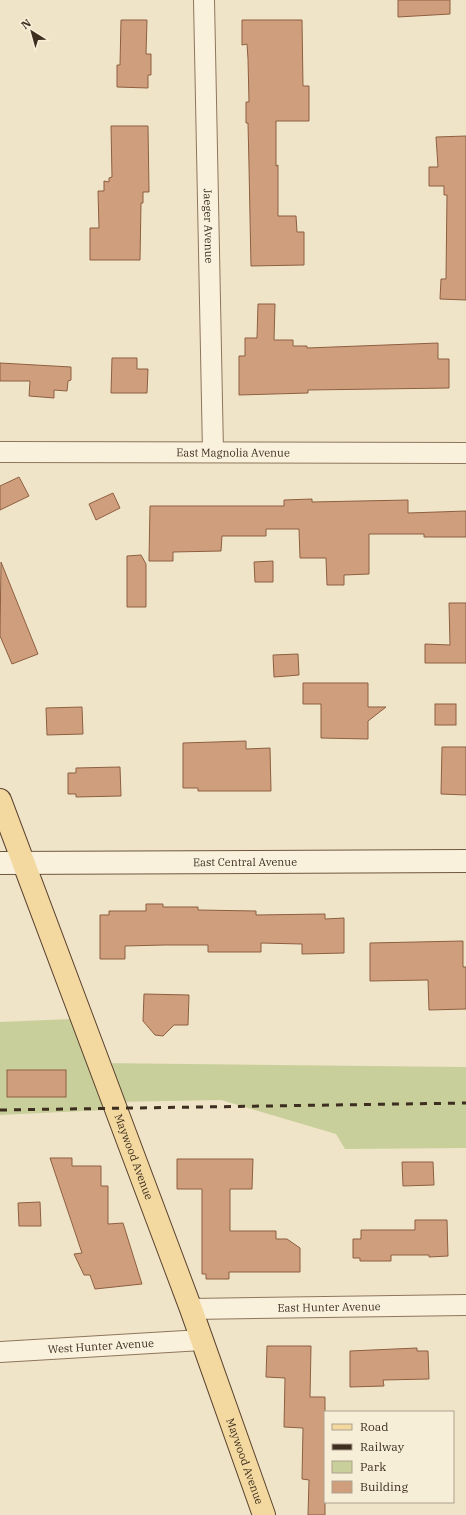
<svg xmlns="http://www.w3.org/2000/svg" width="466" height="1515" viewBox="0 0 466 1515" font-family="'IBM Plex Serif',serif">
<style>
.green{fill:#c9cf9b}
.building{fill:#cf9f7d;stroke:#8d5f41}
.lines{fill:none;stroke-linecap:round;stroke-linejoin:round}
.street-casing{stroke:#8d765c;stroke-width:22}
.secondary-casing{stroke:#6f573f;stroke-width:24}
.primary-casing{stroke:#5b4430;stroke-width:24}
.street{stroke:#faf1dc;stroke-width:20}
.secondary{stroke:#faf1dc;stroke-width:22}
.primary{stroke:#f3d9a0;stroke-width:22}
.rail{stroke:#3d2e20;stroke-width:3;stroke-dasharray:7 7;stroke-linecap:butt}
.labels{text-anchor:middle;stroke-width:4;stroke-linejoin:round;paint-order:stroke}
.street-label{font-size:11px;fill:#3d2e20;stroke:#f7eed8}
</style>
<rect width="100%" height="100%" fill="#f0e4c8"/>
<g class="green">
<path d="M 71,1019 L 105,1110 L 0,1115 L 0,1022 Z"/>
<path d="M 99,1063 L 466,1067 L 466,1148 L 345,1149 L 336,1134 L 221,1100 L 114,1102 Z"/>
</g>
<g class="building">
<path d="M 398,0 L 450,0 L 450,14 L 398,17 Z"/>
<path d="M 121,20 L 147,20 L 146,54 L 151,54 L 151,75 L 148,75 L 148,88 L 117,87 L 117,65 L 120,65 Z"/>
<path d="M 242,20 L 302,20 L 303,86 L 309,86 L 309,121 L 276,121 L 276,166 L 278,165 L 278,216 L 296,216 L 297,232 L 304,232 L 304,265 L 251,266 L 249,166 L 248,123 L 246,123 L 246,102 L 249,102 L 248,59 L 247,44 L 242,45 Z"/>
<path d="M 111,126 L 148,126 L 149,192 L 143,192 L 143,203 L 141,203 L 140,260 L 90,260 L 90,228 L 99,228 L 98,191 L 104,191 L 104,181 L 109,182 L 109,178 L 112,177 Z"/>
<path d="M 466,136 L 466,300 L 440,299 L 441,279 L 446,279 L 447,195 L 444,195 L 444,186 L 429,186 L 429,167 L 438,167 L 436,137 Z"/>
<path d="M 258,304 L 275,304 L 274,340 L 293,340 L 293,346 L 307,346 L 307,348 L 438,343 L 438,359 L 449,359 L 449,388 L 308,390 L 308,393 L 239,395 L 239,356 L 245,356 L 245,338 L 257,338 Z"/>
<path d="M 112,358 L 137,358 L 137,369 L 148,369 L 147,393 L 111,393 Z"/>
<path d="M 0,363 L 71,367 L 71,380 L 68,381 L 67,391 L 54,390 L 54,398 L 29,396 L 30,381 L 0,381 Z"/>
<path d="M 19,477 L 29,496 L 0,510 L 0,486 Z"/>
<path d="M 113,493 L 120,508 L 96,520 L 89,504 Z"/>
<path d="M 312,499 L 312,502 L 408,500 L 408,513 L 466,511 L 466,537 L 424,537 L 424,534 L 369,534 L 369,574 L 344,575 L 344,585 L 327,585 L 326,558 L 300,558 L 299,529 L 266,529 L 266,536 L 222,536 L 221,551 L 173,552 L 173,561 L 149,561 L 150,506 L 284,506 L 284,500 Z"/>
<path d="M 141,555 L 146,564 L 146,607 L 127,607 L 127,556 Z"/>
<path d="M 273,561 L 273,582 L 255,582 L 254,562 Z"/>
<path d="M 1,562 L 38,654 L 12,664 L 0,636 Z"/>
<path d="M 449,603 L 466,603 L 466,663 L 425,663 L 425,644 L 450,645 Z"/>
<path d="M 298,654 L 299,675 L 274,677 L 273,655 Z"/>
<path d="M 303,683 L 368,683 L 368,707 L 386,707 L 368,721 L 368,739 L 321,738 L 321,704 L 303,704 Z"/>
<rect x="435" y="704" width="21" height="21"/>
<path d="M 82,707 L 83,734 L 47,735 L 46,708 Z"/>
<path d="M 246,741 L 246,749 L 270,748 L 271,791 L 198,791 L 198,788 L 183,788 L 183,743 Z"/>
<path d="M 442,747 L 466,747 L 466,795 L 441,794 Z"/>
<path d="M 120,767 L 121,796 L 76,797 L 76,794 L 68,794 L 68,773 L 76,773 L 76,768 Z"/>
<path d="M 146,904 L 163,904 L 163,907 L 198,907 L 198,910 L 256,911 L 256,915 L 325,914 L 325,919 L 344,918 L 344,953 L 302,954 L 302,944 L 261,943 L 261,952 L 208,952 L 208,945 L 164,945 L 125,946 L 125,959 L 100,959 L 100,915 L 109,915 L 109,911 L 146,911 Z"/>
<path d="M 463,941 L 463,967 L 466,967 L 466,1009 L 429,1010 L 428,980 L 370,981 L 370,943 Z"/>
<path d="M 144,994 L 189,995 L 188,1025 L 174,1025 L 163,1036 L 155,1035 L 143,1021 Z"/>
<rect x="7" y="1070" width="59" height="27"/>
<path d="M 50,1158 L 72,1158 L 72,1166 L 101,1166 L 101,1186 L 108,1186 L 108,1224 L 123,1223 L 142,1284 L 95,1289 L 90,1275 L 84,1275 L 74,1254 L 82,1253 Z"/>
<path d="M 177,1159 L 253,1159 L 252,1189 L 230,1189 L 230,1231 L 276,1231 L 276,1239 L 287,1239 L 300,1248 L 300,1272 L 229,1272 L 229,1279 L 206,1279 L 206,1274 L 202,1274 L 202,1189 L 177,1189 Z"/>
<path d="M 402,1162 L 433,1162 L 434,1185 L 403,1186 Z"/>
<path d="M 40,1202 L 41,1226 L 19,1226 L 18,1203 Z"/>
<path d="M 415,1220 L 447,1220 L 448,1256 L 429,1257 L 429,1255 L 391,1255 L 391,1261 L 360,1261 L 360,1258 L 353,1258 L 353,1239 L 361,1239 L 361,1230 L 415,1230 Z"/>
<path d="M 267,1346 L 311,1346 L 310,1397 L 325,1397 L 325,1515 L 308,1515 L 309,1480 L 302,1479 L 303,1428 L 284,1427 L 285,1378 L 266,1377 Z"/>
<path d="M 417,1348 L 417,1351 L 428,1351 L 429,1379 L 383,1380 L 384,1386 L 350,1387 L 350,1351 Z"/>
</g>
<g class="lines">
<g class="street-casing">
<g id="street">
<path id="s1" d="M 204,0 L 213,452"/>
<path id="s2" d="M 0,452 L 466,453"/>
<path id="s3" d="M 191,1309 L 466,1305"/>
<path id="s4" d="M 0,1352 L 202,1340"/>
</g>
</g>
<g class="secondary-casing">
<g id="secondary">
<path id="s5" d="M 0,863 L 466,861"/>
</g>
</g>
<g class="primary-casing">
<g id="primary">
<path id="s6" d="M 0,800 L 191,1309 L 264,1515"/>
</g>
</g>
<use href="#street" class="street"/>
<use href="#secondary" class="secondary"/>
<use href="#primary" class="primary"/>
<path class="rail" d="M 0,1110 L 466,1103"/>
</g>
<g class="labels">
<g class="street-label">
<text dy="4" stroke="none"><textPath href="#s1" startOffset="226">Jaeger Avenue</textPath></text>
<text dy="4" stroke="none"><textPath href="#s2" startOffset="233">East Magnolia Avenue</textPath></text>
<text dy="4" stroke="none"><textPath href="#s5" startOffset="245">East Central Avenue</textPath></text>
<text dy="4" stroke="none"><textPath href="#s6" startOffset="381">Maywood Avenue</textPath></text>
<text dy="4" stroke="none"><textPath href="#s3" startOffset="138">East Hunter Avenue</textPath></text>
<text dy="4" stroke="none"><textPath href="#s4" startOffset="101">West Hunter Avenue</textPath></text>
<text dy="4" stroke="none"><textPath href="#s6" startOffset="705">Maywood Avenue</textPath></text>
</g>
</g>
<rect x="324" y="1411" width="130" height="92" fill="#f7eed8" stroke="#ada18e"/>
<rect x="332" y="1424" width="20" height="6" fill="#f3d9a0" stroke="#ada18e"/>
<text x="360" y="1431" font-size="12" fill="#3d2e20">Road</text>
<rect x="332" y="1444" width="20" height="6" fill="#3d2e20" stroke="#ada18e"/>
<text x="360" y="1451" font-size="12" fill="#3d2e20">Railway</text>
<rect x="332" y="1461" width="20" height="12" fill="#c9cf9b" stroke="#ada18e"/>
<text x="360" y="1471" font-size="12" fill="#3d2e20">Park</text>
<rect x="332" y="1481" width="20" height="12" fill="#cf9f7d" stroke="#ada18e"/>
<text x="360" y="1491" font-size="12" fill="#3d2e20">Building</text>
<g transform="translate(32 32) rotate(323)" stroke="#f7eed8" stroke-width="3" paint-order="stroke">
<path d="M0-3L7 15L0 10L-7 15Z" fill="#3d2e20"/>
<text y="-6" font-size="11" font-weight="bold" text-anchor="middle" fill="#3d2e20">N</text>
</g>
</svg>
